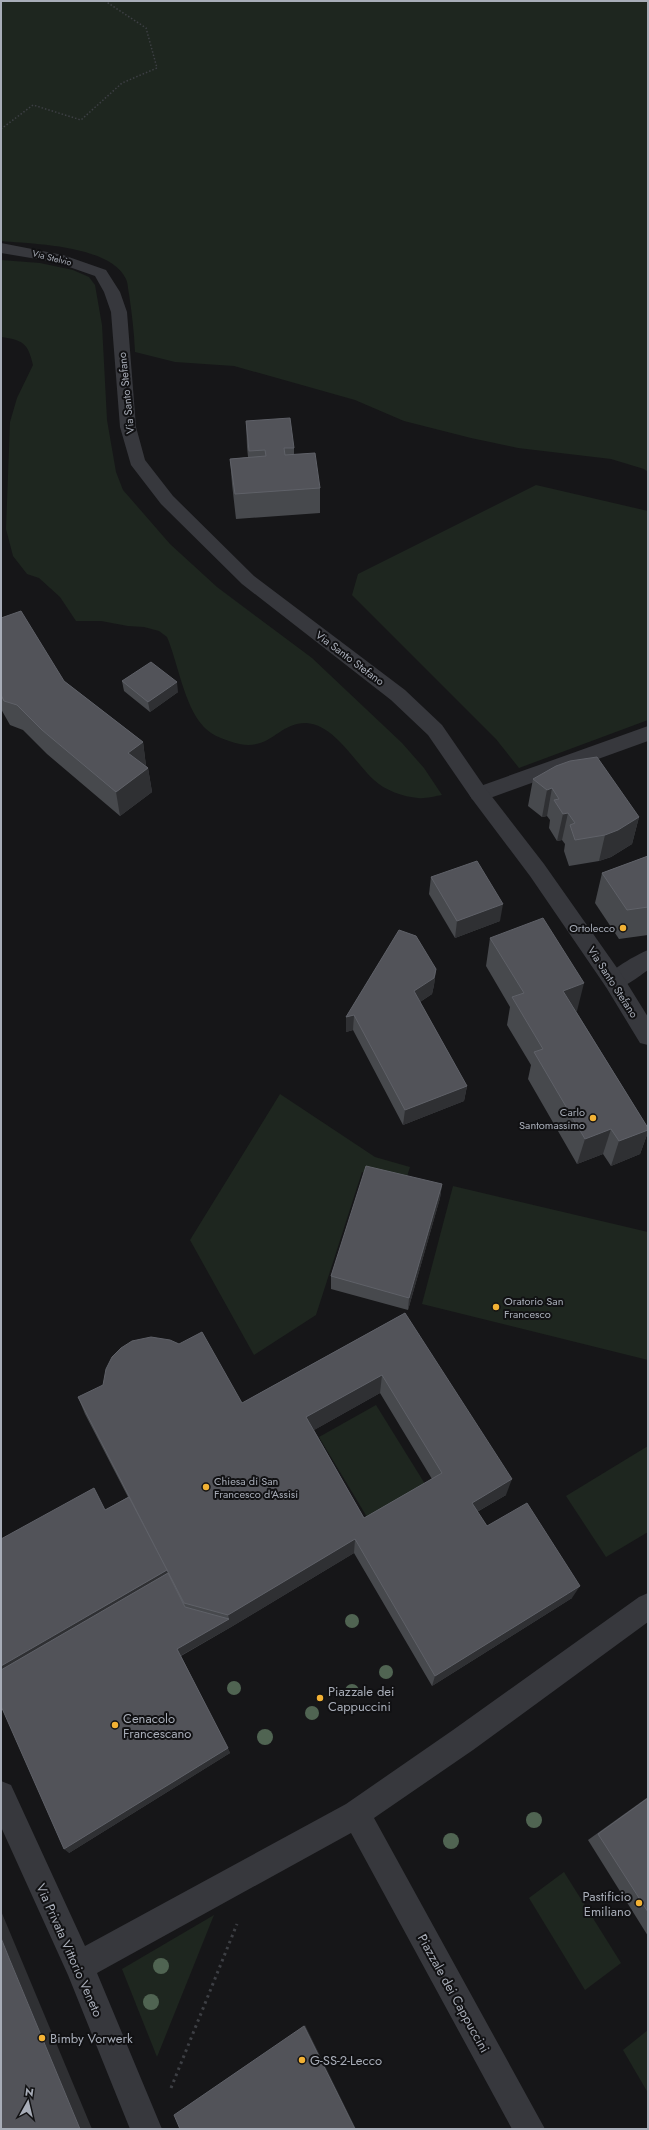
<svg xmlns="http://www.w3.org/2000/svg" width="649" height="2130" viewBox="0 0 649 2130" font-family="Jost,sans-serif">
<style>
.green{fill:#1e261f}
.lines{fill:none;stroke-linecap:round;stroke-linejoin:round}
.path-far1{stroke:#3d3f44;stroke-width:1.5;stroke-dasharray:1.5 2;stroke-linecap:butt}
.path{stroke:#3d3f44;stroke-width:3;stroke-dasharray:2.5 4;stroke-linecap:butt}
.service{fill:#37383d;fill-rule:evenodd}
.minor{fill:#37383d;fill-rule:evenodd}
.tree{fill:#506452}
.wall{fill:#47494d;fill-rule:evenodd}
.shaded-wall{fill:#2f3033}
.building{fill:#525359;stroke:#5f6168;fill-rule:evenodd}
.poi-dot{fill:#f2b134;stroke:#111113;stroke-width:1.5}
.labels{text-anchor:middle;stroke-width:4;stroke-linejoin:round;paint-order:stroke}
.far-street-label{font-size:9px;fill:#a8adb8;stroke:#111113}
.street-label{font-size:11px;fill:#a8adb8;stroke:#111113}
.poi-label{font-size:11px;fill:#a8adb8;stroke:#111113;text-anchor:end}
.near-poi-label{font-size:13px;fill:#a8adb8;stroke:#111113;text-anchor:start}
.near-street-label{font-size:13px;fill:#a8adb8;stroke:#111113}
</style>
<rect width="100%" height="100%" fill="#161618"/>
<g class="green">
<path d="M 1,1 L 648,1 L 648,472 L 644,469 L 611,459 L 518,448 L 471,438 L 404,421 L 355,400 L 234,366 L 175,362 L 135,352 C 134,332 132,314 129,294 C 128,290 128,283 126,279 C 110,245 33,244 1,241 Z"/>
<path d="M 1,260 L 40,263 L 73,270 L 89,277 L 95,285 L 102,325 L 107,420 L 116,472 L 123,490 L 170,544 L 217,587 L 312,658 L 402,743 L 424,768 L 442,795 C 435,796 425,799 418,798 C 404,797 384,790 374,780 C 355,763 334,724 306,723 C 275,723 270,756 229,741 C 220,738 210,734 203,726 C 184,705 178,663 167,637 L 159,631 L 144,627 L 128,626 L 101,621 L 76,621 L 60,597 L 39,578 L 27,574 L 13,556 L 6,529 L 10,422 L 17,398 L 33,365 C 28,343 23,340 1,337 Z"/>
<path d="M 536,485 L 648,511 L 648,720 L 519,768 L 496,739 L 352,595 L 358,574 Z"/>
<path d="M 280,1094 L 375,1157 L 410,1167 L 405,1183 L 362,1172 L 316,1315 L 254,1355 L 190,1240 Z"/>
<path d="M 453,1186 L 648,1232 L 648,1360 L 422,1304 Z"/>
<path d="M 376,1405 L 425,1484 L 367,1517 L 319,1437 Z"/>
<path d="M 648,1446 L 648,1532 L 606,1557 L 566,1496 Z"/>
<path d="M 564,1872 L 621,1963 L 585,1990 L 529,1898 Z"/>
<path d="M 214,1915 L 157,2057 L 122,1969 Z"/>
<path d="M 648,2030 L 648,2093 L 623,2050 Z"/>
</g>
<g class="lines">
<path class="path-far1" d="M 1,129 L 33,105 L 81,120 L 122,83 L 157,68 L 146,28 L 105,1"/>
<path class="path" d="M 171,2088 L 237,1924"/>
<g class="service">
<path d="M 648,726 L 648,741 L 479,802 L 472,799 L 469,794 L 472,789 Z"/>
<path d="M 648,950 L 648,970 C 636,978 622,992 606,987 L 603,981 C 609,970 636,955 648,950 Z"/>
</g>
<g class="minor">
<path d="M 1,243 L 63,255 L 106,270 L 120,292 L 127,312 L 136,427 L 145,460 L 173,496 L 254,576 L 405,690 L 442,725 L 486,789 L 544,864 L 622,975 L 648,1017 L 648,1045 L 640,1043 L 606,987 L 530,876 L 472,799 L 428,735 L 391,700 L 242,584 L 161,504 L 131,465 L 120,427 L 111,312 L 104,292 L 95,276 L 55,262 L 1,253 Z"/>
<path d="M 648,1593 L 648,1622 L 473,1750 L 374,1818 L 545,2129 L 512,2129 L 351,1833 L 97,1973 L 162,2129 L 130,2129 L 68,1975 L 1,1827 L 1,1781 L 11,1785 L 85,1946 L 346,1804 L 453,1730 L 639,1597 Z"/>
</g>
</g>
<g class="tree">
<circle cx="352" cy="1621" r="7"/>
<circle cx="386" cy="1672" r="7"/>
<circle cx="234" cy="1688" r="7"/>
<circle cx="352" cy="1691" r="7"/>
<circle cx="312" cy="1713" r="7"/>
<circle cx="265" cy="1737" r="8"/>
<circle cx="534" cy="1820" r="8"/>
<circle cx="451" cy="1841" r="8"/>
<circle cx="161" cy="1966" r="8"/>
<circle cx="151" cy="2002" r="8"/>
</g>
<g class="wall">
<path d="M 246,421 L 294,448 L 294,455 L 320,488 L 320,513 L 236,519 L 232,484 L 230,459 L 248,457 L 247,447 Z"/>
<path d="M 1,618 L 64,681 L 143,742 L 146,766 L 148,768 L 152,792 L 120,816 L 47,754 L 23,730 L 10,725 L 1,709 Z"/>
<path d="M 122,681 L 178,692 L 150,712 L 124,691 Z"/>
<path d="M 533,779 L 639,817 L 632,844 L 611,857 L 599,861 L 569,866 L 564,851 L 565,844 L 562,840 L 557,841 L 549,828 L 550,820 L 547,816 L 542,817 L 528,806 Z"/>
<path d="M 648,856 L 648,935 L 619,939 L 595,903 L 602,873 Z"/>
<path d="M 431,877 L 500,921 L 455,938 L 429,894 Z"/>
<path d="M 490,938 L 577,1011 L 576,1011 L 648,1128 L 648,1132 L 640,1154 L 611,1166 L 603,1154 L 577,1164 L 528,1079 L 531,1065 L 507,1025 L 510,1007 L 486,966 Z"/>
<path d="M 436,969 L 434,985 L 432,994 L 420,1002 L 467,1086 L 464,1101 L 403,1125 L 353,1030 L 346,1032 L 346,1017 Z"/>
<path d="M 442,1184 L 440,1198 L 408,1310 L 331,1289 L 331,1276 Z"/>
<path d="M 405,1313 L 506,1495 L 477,1512 L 487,1526 L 572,1598 L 432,1686 L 354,1553 L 231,1627 L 181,1656 L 230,1753 L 69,1853 L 105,1510 L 128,1497 L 85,1414 L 78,1397 L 242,1403 ZM 380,1393 L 432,1479 L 364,1518 L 314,1430 Z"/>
<path d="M 648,1797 L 648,1936 L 588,1840 Z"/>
</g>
<g class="shaded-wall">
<path d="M 177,682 L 178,692 L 150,712 L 148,702 Z"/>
<path d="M 143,742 L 146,766 L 132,777 L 128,753 Z"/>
<path d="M 148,768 L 152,792 L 120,816 L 116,792 Z"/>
<path d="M 552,788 L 547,816 L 542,817 L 547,790 Z"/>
<path d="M 568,813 L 562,840 L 557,841 L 563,814 Z"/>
<path d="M 639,817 L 632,844 L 611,857 L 599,861 L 605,835 Z"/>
<path d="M 503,904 L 500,921 L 455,938 L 457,921 Z"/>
<path d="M 436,969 L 434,985 L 432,994 L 412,1007 L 414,991 Z"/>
<path d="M 584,983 L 577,1011 L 557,1019 L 563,991 Z"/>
<path d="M 354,1015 L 353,1030 L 346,1032 L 346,1017 Z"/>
<path d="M 467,1086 L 464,1101 L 403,1125 L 405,1110 Z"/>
<path d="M 611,1129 L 603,1154 L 577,1164 L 585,1139 Z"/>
<path d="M 648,1130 L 648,1132 L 640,1154 L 611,1166 L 619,1141 Z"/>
<path d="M 442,1184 L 440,1198 L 408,1310 L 409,1298 Z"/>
<path d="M 382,1375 L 380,1393 L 307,1434 L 306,1417 Z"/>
<path d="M 512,1479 L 506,1495 L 468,1517 L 472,1503 Z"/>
<path d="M 355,1539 L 354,1553 L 231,1627 L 180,1656 L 177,1649 L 229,1619 L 228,1615 Z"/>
<path d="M 167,1570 L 171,1581 L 1,1680 L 1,1666 Z"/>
<path d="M 580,1586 L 572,1598 L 432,1686 L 435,1676 Z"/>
<path d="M 228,1748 L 230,1753 L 69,1853 L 64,1849 Z"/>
<path d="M 1,1911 L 92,2129 L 80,2129 L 1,1938 Z"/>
<path d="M 305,2025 L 356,2129 L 355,2129 L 304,2026 Z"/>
</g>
<g class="building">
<path d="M 290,418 L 294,448 L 284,448 L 285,455 L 315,453 L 320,488 L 235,494 L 230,459 L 266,456 L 265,450 L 249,451 L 246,421 Z"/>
<path d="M 21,611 L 64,681 L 143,742 L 128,753 L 148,768 L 116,792 L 42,730 L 17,705 L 4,701 L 1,695 L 1,618 Z"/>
<path d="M 151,662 L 177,682 L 148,702 L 122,681 Z"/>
<path d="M 597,757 L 639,817 L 618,830 L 605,835 L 575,840 L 570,825 L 575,823 L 568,813 L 563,814 L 554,800 L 559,799 L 552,788 L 547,790 L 533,779 L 556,766 L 570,761 Z"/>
<path d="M 648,856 L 648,907 L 627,910 L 602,873 Z"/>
<path d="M 477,861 L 503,904 L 457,921 L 431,877 Z"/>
<path d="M 543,918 L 584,983 L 563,991 L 648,1128 L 648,1130 L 619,1141 L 611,1129 L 585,1139 L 534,1052 L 543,1049 L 512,997 L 524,993 L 490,938 Z"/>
<path d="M 399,930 L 416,936 L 436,969 L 434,978 L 414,991 L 467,1086 L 405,1110 L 354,1015 L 346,1017 Z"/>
<path d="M 366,1166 L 442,1184 L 409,1298 L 331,1276 Z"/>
<path d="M 405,1313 L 512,1479 L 472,1503 L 487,1526 L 527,1503 L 580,1586 L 435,1676 L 355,1539 L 228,1615 L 184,1603 L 78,1397 L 103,1385 L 106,1369 L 112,1357 L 121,1348 L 132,1341 L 151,1337 L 170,1340 L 179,1344 L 202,1332 L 242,1403 ZM 382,1375 L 442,1473 L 364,1518 L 306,1417 Z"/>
<path d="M 94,1488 L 105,1510 L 129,1497 L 167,1570 L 1,1666 L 1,1539 Z"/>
<path d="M 168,1573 L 185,1607 L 229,1619 L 177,1649 L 228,1748 L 64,1849 L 1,1706 L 1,1670 Z"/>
<path d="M 648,1798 L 648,1912 L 598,1834 Z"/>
<path d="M 1,1938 L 9,1958 L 80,2129 L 1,2129 Z"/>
<path d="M 304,2026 L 355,2129 L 180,2129 L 174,2115 Z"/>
</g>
<g class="poi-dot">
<circle cx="623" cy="928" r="4"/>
<circle cx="593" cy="1118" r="4"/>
<circle cx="496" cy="1307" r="4"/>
<circle cx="206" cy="1487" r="4"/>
<circle cx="320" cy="1698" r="4"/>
<circle cx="115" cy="1725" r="4"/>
<circle cx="639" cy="1903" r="4"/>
<circle cx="42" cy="2038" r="4"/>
<circle cx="302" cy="2060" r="4"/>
</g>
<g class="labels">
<g class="far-street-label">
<text transform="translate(52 258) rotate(14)" y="3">Via Stelvio</text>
</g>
<g class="street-label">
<text transform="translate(126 393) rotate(-96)" y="4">Via Santo Stefano</text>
<text transform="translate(350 658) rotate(37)" y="4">Via Santo Stefano</text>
<text transform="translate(613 982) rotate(57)" y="4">Via Santo Stefano</text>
</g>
<g class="poi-label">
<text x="615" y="932">Ortolecco</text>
<text x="585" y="1116">Carlo<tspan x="585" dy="13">Santomassimo</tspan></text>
<text x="504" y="1305" text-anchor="start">Oratorio San<tspan x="504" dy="13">Francesco</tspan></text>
<text x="214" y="1485" text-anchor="start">Chiesa di San<tspan x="214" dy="13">Francesco d'Assisi</tspan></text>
</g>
<g class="near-poi-label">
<text x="328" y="1696">Piazzale dei<tspan x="328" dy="15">Cappuccini</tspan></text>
<text x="123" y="1723">Cenacolo<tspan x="123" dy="15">Francescano</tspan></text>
<text x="631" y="1901" text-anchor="end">Pastificio<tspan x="631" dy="15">Emiliano</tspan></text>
<text x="50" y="2043">Bimby Vorwerk</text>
<text x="310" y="2065">G-SS-2-Lecco</text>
</g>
<g class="near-street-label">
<text transform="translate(70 1950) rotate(66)" y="5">Via Privata Vittorio Veneto</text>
<text transform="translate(454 1993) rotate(61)" y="5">Piazzale dei Cappuccini</text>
</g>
</g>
<rect width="649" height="2130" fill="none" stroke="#a8adb8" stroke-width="4"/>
<g transform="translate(28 2102) rotate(8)" stroke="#111113" stroke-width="3" paint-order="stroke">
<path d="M0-3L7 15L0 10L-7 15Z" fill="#a8adb8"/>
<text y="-6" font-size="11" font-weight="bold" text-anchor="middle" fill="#a8adb8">N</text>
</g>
</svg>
